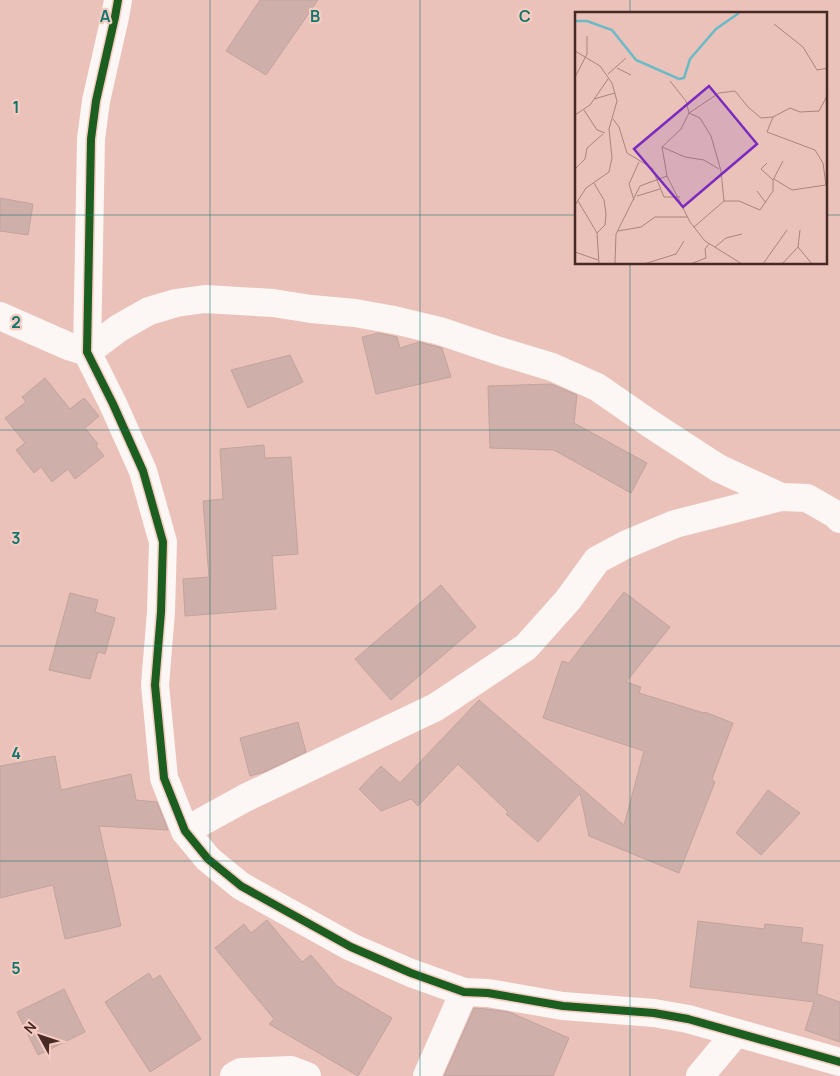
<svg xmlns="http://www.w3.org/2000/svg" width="840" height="1076" viewBox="0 0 840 1076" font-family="Manrope,sans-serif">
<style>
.building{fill:#ceafa9;stroke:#c2a39d}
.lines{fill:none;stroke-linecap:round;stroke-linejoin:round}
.street{stroke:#fcf6f5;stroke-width:28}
.cycleway-casing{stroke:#f8cbc1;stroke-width:11}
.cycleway{stroke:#1b5e20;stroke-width:8}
.grid{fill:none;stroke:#0f766e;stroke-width:1;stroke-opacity:0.55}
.inset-river{fill:none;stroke:#6abac7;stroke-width:2.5}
.inset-road{fill:none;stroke:#a9857e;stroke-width:1}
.view{fill:#7b2cbf;fill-opacity:0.15;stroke:#7b2cbf;stroke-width:2.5}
.inset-edge{fill:none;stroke:#472a25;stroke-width:2.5}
.grid-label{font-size:16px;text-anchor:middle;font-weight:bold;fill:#0f766e;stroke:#f8cbc1;stroke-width:4.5;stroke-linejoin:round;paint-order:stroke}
</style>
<rect width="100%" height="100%" fill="#eac2ba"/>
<g class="building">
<path d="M 260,0 L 318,0 L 266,75 L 226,51 Z"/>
<path d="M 0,198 L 33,204 L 28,235 L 0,231 Z"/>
<path d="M 379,333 L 397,337 L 400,348 L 419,342 L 442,348 L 451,377 L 376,394 L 362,337 Z"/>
<path d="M 290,355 L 303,382 L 248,408 L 231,370 Z"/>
<path d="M 45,378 L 70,409 L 84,398 L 99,416 L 85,428 L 98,444 L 96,446 L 104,456 L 75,479 L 68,469 L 52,482 L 41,467 L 34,473 L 16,450 L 25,443 L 5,418 L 26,402 L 22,397 Z"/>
<path d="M 551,384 L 577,395 L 574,423 L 647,463 L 631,493 L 554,450 L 490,448 L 488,386 Z"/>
<path d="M 264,445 L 265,458 L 291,457 L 298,554 L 272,556 L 276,609 L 185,616 L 183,579 L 209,577 L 203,501 L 223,499 L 220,449 Z"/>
<path d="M 441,585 L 476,627 L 391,700 L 355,659 Z"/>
<path d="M 624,592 L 670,627 L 626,682 L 641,687 L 639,693 L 704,713 L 705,712 L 733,723 L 712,779 L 715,782 L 679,873 L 589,836 L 580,793 L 538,842 L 506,814 L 508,812 L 458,764 L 418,806 L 411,799 L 381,811 L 359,789 L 381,766 L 400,783 L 479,700 L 624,825 L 644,751 L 543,718 L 562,661 L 569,663 Z"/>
<path d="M 70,593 L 98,600 L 95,612 L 115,618 L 105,654 L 98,652 L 90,679 L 49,670 Z"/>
<path d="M 298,722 L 306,752 L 264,772 L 250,776 L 240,738 Z"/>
<path d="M 55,756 L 61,790 L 131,774 L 136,800 L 157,802 L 168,830 L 99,826 L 121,926 L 65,939 L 53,885 L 0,898 L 0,766 Z"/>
<path d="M 768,790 L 800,813 L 761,855 L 736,833 Z"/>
<path d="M 267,920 L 302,962 L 311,955 L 337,986 L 392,1018 L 358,1076 L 269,1024 L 274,1019 L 215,948 L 244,924 L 251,933 Z"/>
<path d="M 698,921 L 764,929 L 765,924 L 803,928 L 801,942 L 823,945 L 817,994 L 840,1002 L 840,1042 L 805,1030 L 814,1002 L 690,987 Z"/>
<path d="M 149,973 L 153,980 L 160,975 L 201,1039 L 150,1072 L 105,1002 Z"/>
<path d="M 64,989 L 85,1032 L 38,1055 L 17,1012 Z"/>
<path d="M 474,1008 L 486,1009 L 509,1012 L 569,1038 L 553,1076 L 444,1076 Z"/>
</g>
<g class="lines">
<g class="street">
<path d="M 118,0 L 115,17 L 96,101 L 91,139 L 87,352 L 113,404 L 143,471 L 163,542 L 161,612 L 155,685 L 164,778 L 185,831 L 208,859 L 241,886 L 351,947 L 411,973 L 464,992 L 488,993 L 563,1006 L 654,1013 L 688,1019 L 840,1062"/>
<path d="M 0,316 L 68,346 L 87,352 L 119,328 L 149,311 L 176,303 L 205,299 L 273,303 L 311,309 L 355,313 L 394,320 L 440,331 L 499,351 L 552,367 L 597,387 L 649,423 L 718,468 L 781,497 L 807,498 L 835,514 L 840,519"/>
<path d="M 185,831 L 245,798 L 436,707 L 526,647 L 568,600 L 597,560 L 625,545 L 675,524 L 781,497"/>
<path d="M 234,1076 L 241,1072 L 291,1070 L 307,1076"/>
<path d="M 427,1076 L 464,992"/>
<path d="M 700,1076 L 736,1033"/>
</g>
<g class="cycleway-casing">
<path id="cycleway" d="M 118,0 L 115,17 L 96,101 L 91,139 L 87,352 L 113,404 L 143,471 L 163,542 L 161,612 L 155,685 L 164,778 L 185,831 L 208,859 L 241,886 L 351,947 L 411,973 L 464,992 L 488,993 L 563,1006 L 654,1013 L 688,1019 L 840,1062"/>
</g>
<use href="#cycleway" class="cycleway"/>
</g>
<path class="grid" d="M 210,0 L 210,1076M 420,0 L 420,1076M 630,0 L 630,14M 0,215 L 576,215M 826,215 L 840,215M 630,264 L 630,1076M 0,430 L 840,430M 0,646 L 840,646M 0,861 L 840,861"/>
<g transform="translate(575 12)">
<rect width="252" height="252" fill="#eac2ba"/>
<path class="inset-river" d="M 0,9 L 12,9 L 37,18 L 61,48 L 104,67 L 109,66 L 115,47 L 141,17 L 164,1"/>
<path class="inset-road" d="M 199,12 L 228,35 L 242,58 L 253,56M 0,39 L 25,54 L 37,71 L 42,89 L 34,117 L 37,146 L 34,160 L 11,176 L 0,193M 42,56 L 56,63M 33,62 L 51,46M 0,65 L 12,42 L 12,24M 95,69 L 111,89 L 114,101 L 125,106 L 136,124 L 146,159 L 149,189M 19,87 L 40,81M 9,98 L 22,118 L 30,121M 0,103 L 15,93 L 33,67M 198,105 L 192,120 L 240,138 L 248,151 L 251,173 L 217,178 L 199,167M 38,107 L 44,115 L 52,141 L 77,156 L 89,185 L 105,185M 87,135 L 110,145 L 129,148 L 144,157M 0,157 L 10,147 L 12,136 L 28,122M 198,168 L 208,149M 19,171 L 29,188 L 31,202 L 30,213 L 22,221M 182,179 L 191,191M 62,184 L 85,177M 59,188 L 54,172 L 64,150M 3,189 L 22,221 L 24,252M 119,215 L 149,189 L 164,189 L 185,198 L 198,179 L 198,168 L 186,157 L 192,151M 225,218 L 223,235 L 237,252M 43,219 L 66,215 L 80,205 L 113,205M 140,235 L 151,226 L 167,222M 0,240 L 23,248M 40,252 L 41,222 L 65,174 L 92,164M 69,252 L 101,242 L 109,229M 115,252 L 131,246 L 130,237 L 134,232M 167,252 L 130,229 L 115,210 L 92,164 L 87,135 L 106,117 L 114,101 L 144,81 L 160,79 L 173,95 L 186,106 L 198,105 L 215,96 L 225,100 L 244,99 L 253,82M 188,252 L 212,218M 207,252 L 223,235"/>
<path class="view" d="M 134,74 L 182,132 L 108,195 L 59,137 Z"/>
<rect width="252" height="252" class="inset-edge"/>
</g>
<g class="grid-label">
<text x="105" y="22">A</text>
<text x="315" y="22">B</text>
<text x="525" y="22">C</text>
<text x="16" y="113">1</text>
<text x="16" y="328">2</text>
<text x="16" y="544">3</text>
<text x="16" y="759">4</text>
<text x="16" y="974">5</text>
</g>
<g transform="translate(40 1036) rotate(310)" stroke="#f8cbc1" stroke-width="4" paint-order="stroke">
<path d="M0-4L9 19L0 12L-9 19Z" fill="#472a25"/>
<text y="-8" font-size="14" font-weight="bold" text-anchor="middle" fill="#472a25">N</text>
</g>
</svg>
